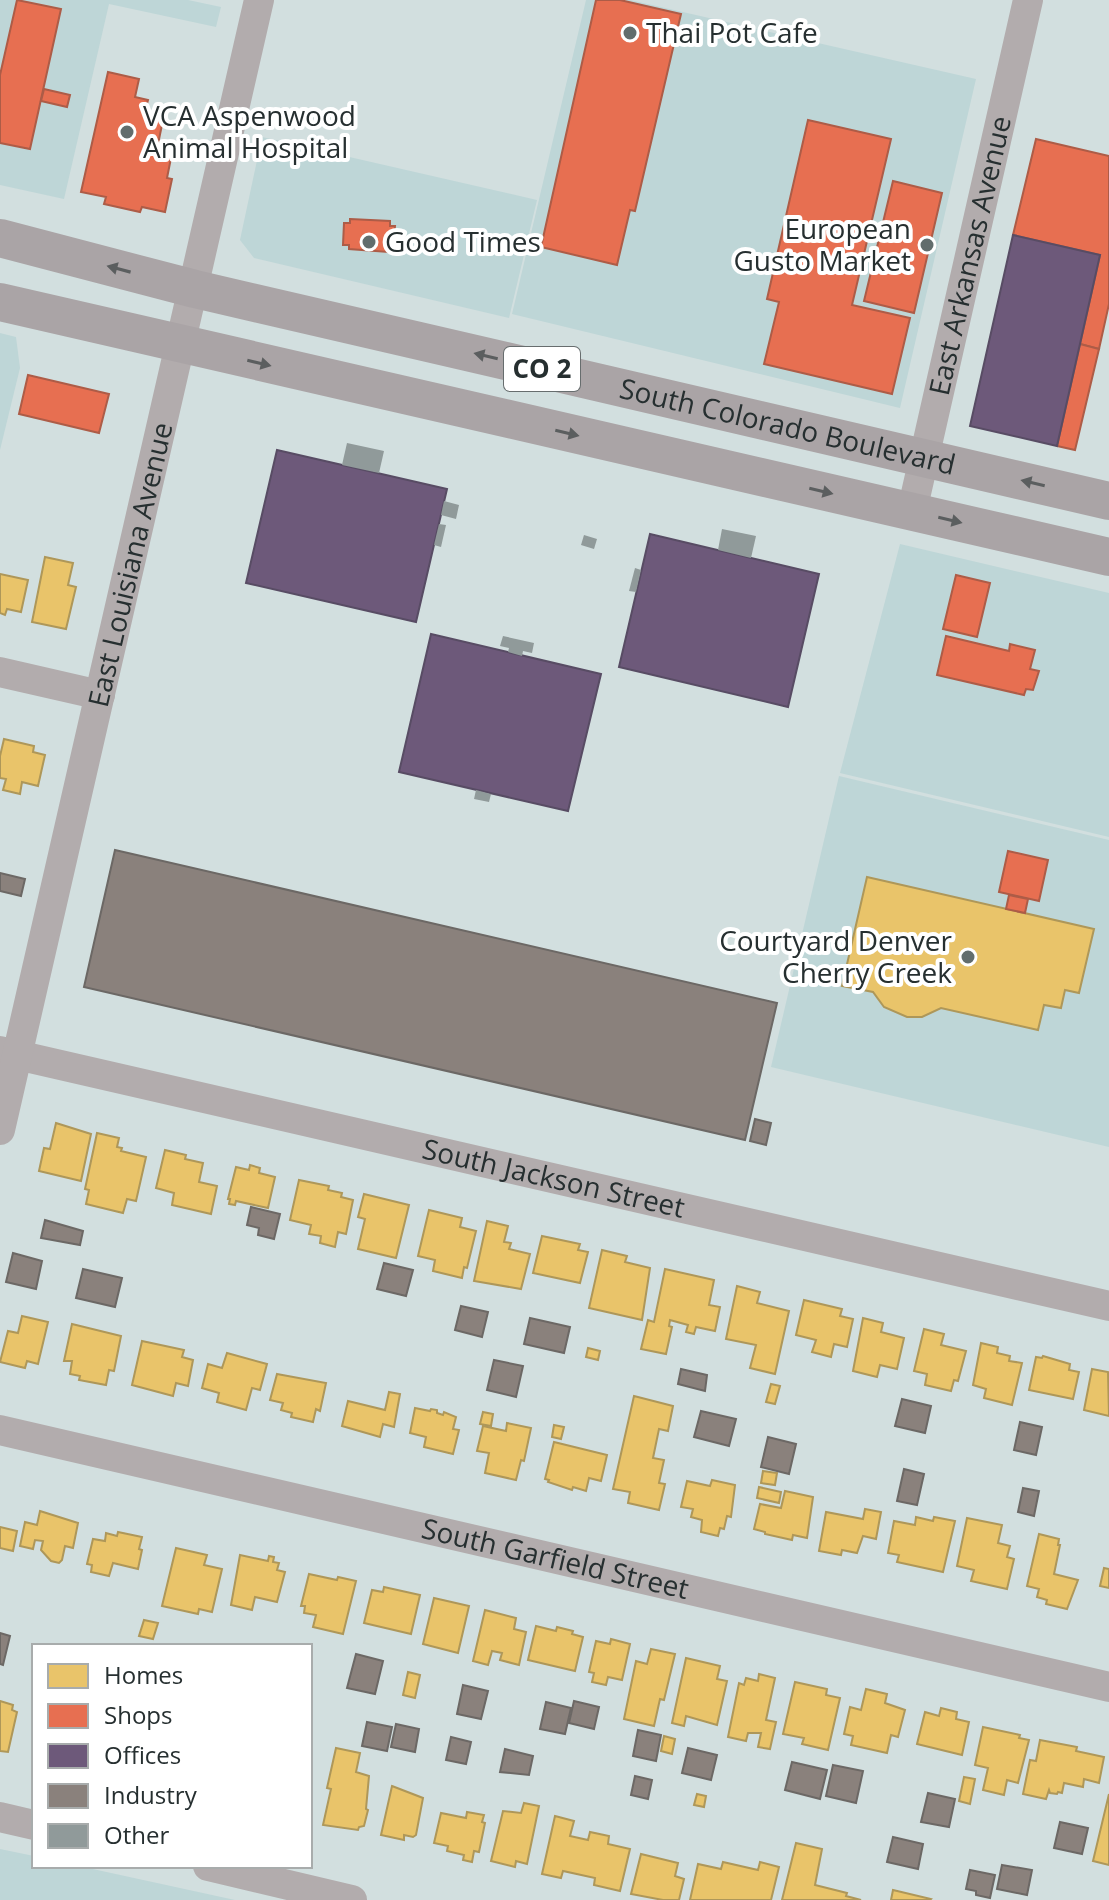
<svg xmlns="http://www.w3.org/2000/svg" width="1109" height="1900" viewBox="0 0 1109 1900" font-family="'Open Sans',sans-serif">
<style>
.built{fill:#bed6d7}
.homes{fill:#e9c46a;stroke:#ae9759;stroke-width:2}
.shops{fill:#e76f51;stroke:#ad5c47;stroke-width:2}
.offices{fill:#6d597a;stroke:#584c64;stroke-width:2}
.industry{fill:#8a817c;stroke:#6c6865;stroke-width:2}
.building{fill:#909a9a}
.lines{fill:none;stroke-linecap:round;stroke-linejoin:round}
.minor{stroke:#b2acad;stroke-width:30}
.major{stroke:#aaa4a6;stroke-width:38}
.oneway{fill:#5b5e5f}
.poi-dot{fill:#626d6d;stroke:#fff;stroke-width:3}
.labels{text-anchor:middle;stroke-width:8;stroke-linejoin:round;paint-order:stroke}
.shield{fill:#fff;stroke:#676d6e;stroke-width:2}
.shield-label{font-size:26px;font-weight:bold;fill:#262f30}
.poi-label{font-size:28px;fill:#262f30;stroke:#fff;text-anchor:start}
.street-label{font-size:28px;fill:#262f30;stroke:#fff}
</style>
<rect width="100%" height="100%" fill="#d2dfdf"/>
<g class="built">
<path d="M 0,0 L 188,0 L 221,7 L 216,27 L 109,4 L 64,199 L 0,185 Z"/>
<path d="M 586,0 L 630,0 L 976,79 L 900,408 L 512,314 Z"/>
<path d="M 262,137 L 537,200 L 509,318 L 254,258 L 240,240 Z"/>
<path d="M 0,333 L 16,337 L 20,368 L 0,450 Z"/>
<path d="M 900,544 L 1109,593 L 1109,837 L 840,773 Z"/>
<path d="M 839,776 L 1109,840 L 1109,1147 L 771,1067 Z"/>
<path d="M 0,1849 L 34,1856 L 34,1866 L 79,1866 L 235,1900 L 0,1900 Z"/>
</g>
<g class="homes">
<path d="M 45,557 L 73,563 L 68,585 L 76,587 L 66,629 L 32,622 Z"/>
<path d="M 0,574 L 28,580 L 21,612 L 7,609 L 5,615 L 0,613 Z"/>
<path d="M 4,739 L 34,746 L 33,752 L 45,755 L 38,786 L 22,782 L 20,794 L 3,790 L 6,779 L 0,778 L 0,756 Z"/>
<path d="M 867,877 L 1094,929 L 1079,993 L 1065,990 L 1061,1008 L 1044,1005 L 1038,1030 L 941,1008 L 922,1017 L 907,1017 L 884,1007 L 873,992 L 842,986 Z"/>
<path d="M 56,1123 L 91,1134 L 81,1181 L 39,1171 L 44,1148 L 50,1149 Z"/>
<path d="M 97,1133 L 119,1138 L 117,1147 L 122,1148 L 121,1151 L 146,1157 L 136,1201 L 127,1199 L 123,1213 L 86,1204 L 89,1190 L 85,1189 Z"/>
<path d="M 165,1150 L 186,1155 L 185,1159 L 203,1163 L 199,1182 L 217,1186 L 211,1214 L 172,1205 L 174,1193 L 156,1188 Z"/>
<path d="M 250,1165 L 260,1168 L 259,1173 L 275,1177 L 268,1208 L 236,1201 L 235,1205 L 229,1204 L 230,1199 L 228,1199 L 236,1167 L 249,1170 Z"/>
<path d="M 299,1180 L 329,1186 L 328,1190 L 342,1193 L 341,1197 L 353,1200 L 346,1234 L 338,1232 L 335,1247 L 320,1243 L 321,1236 L 309,1234 L 311,1225 L 290,1220 Z"/>
<path d="M 364,1194 L 409,1205 L 396,1258 L 358,1249 L 365,1219 L 358,1217 Z"/>
<path d="M 429,1210 L 462,1218 L 460,1227 L 476,1231 L 467,1268 L 464,1267 L 462,1278 L 433,1271 L 435,1260 L 418,1256 Z"/>
<path d="M 487,1221 L 508,1226 L 504,1242 L 511,1243 L 509,1249 L 530,1254 L 521,1289 L 474,1281 Z"/>
<path d="M 542,1236 L 580,1244 L 578,1250 L 588,1252 L 580,1283 L 533,1273 Z"/>
<path d="M 602,1250 L 627,1256 L 625,1262 L 650,1268 L 642,1320 L 589,1308 Z"/>
<path d="M 665,1269 L 714,1280 L 709,1305 L 720,1307 L 715,1331 L 696,1327 L 694,1334 L 686,1332 L 688,1325 L 670,1320 L 669,1326 L 672,1327 L 666,1354 L 641,1349 L 648,1320 L 654,1322 Z"/>
<path d="M 737,1286 L 760,1292 L 757,1303 L 789,1311 L 775,1374 L 750,1368 L 756,1345 L 726,1339 Z"/>
<path d="M 804,1300 L 842,1309 L 840,1316 L 853,1319 L 847,1347 L 834,1344 L 831,1357 L 812,1352 L 816,1340 L 796,1335 Z"/>
<path d="M 22,1316 L 48,1322 L 38,1364 L 27,1361 L 25,1368 L 0,1362 L 8,1331 L 18,1333 Z"/>
<path d="M 863,1318 L 883,1323 L 881,1332 L 904,1338 L 897,1369 L 880,1365 L 877,1377 L 853,1371 Z"/>
<path d="M 72,1324 L 121,1336 L 114,1371 L 109,1370 L 106,1385 L 79,1380 L 80,1376 L 70,1374 L 72,1361 L 64,1361 Z"/>
<path d="M 924,1329 L 944,1334 L 941,1345 L 966,1351 L 958,1381 L 954,1380 L 951,1391 L 925,1385 L 927,1374 L 914,1371 Z"/>
<path d="M 142,1341 L 184,1350 L 182,1357 L 193,1360 L 188,1386 L 176,1383 L 173,1396 L 132,1385 Z"/>
<path d="M 981,1343 L 998,1347 L 997,1353 L 1010,1356 L 1009,1361 L 1022,1363 L 1012,1405 L 984,1398 L 986,1389 L 973,1385 Z"/>
<path d="M 588,1348 L 600,1351 L 598,1360 L 586,1357 Z"/>
<path d="M 227,1353 L 267,1364 L 260,1390 L 252,1388 L 246,1410 L 217,1402 L 219,1393 L 202,1388 L 208,1364 L 222,1368 Z"/>
<path d="M 1043,1356 L 1070,1364 L 1069,1370 L 1079,1372 L 1073,1399 L 1029,1390 L 1036,1357 L 1042,1358 Z"/>
<path d="M 1092,1369 L 1108,1372 L 1109,1416 L 1084,1410 Z"/>
<path d="M 277,1374 L 326,1383 L 320,1411 L 316,1409 L 313,1422 L 291,1417 L 292,1413 L 281,1410 L 283,1403 L 270,1400 Z"/>
<path d="M 771,1384 L 780,1386 L 775,1404 L 766,1402 Z"/>
<path d="M 389,1392 L 400,1394 L 394,1427 L 383,1424 L 380,1437 L 342,1426 L 348,1401 L 385,1410 Z"/>
<path d="M 634,1396 L 673,1406 L 668,1431 L 659,1429 L 653,1458 L 664,1460 L 659,1483 L 665,1484 L 659,1510 L 628,1503 L 630,1492 L 613,1489 Z"/>
<path d="M 415,1408 L 430,1411 L 431,1409 L 437,1410 L 437,1413 L 443,1415 L 444,1412 L 456,1417 L 453,1429 L 459,1430 L 453,1454 L 424,1447 L 426,1437 L 410,1433 Z"/>
<path d="M 483,1412 L 493,1414 L 491,1426 L 480,1424 Z"/>
<path d="M 507,1423 L 531,1428 L 524,1461 L 521,1460 L 516,1480 L 485,1473 L 489,1453 L 477,1451 L 483,1426 L 506,1431 Z"/>
<path d="M 554,1425 L 564,1427 L 561,1439 L 552,1437 Z"/>
<path d="M 554,1442 L 607,1455 L 601,1481 L 589,1478 L 586,1491 L 573,1487 L 572,1490 L 548,1482 L 549,1480 L 545,1479 Z"/>
<path d="M 763,1471 L 777,1473 L 775,1485 L 761,1483 Z"/>
<path d="M 712,1480 L 735,1485 L 731,1517 L 727,1516 L 724,1529 L 720,1528 L 718,1536 L 701,1532 L 702,1520 L 691,1517 L 693,1509 L 681,1507 L 687,1481 L 710,1486 Z"/>
<path d="M 759,1487 L 781,1492 L 779,1503 L 757,1498 Z"/>
<path d="M 785,1491 L 813,1497 L 807,1538 L 793,1535 L 792,1540 L 765,1534 L 765,1532 L 754,1529 L 760,1504 L 781,1508 Z"/>
<path d="M 865,1509 L 881,1512 L 876,1539 L 863,1536 L 857,1553 L 842,1550 L 841,1555 L 819,1551 L 826,1512 L 863,1519 Z"/>
<path d="M 40,1511 L 78,1523 L 73,1548 L 65,1546 L 62,1560 L 59,1563 L 51,1561 L 41,1550 L 43,1541 L 35,1540 L 33,1549 L 20,1546 L 25,1522 L 37,1525 Z"/>
<path d="M 916,1517 L 933,1521 L 934,1517 L 955,1521 L 943,1572 L 897,1562 L 899,1555 L 888,1553 L 894,1521 L 915,1525 Z"/>
<path d="M 967,1518 L 1002,1525 L 998,1543 L 1010,1546 L 1007,1557 L 1014,1559 L 1007,1589 L 971,1581 L 974,1570 L 957,1566 Z"/>
<path d="M 0,1527 L 17,1531 L 13,1551 L 0,1548 Z"/>
<path d="M 118,1532 L 142,1537 L 139,1549 L 142,1550 L 138,1569 L 113,1563 L 109,1576 L 91,1572 L 92,1565 L 87,1564 L 93,1539 L 105,1541 L 106,1533 L 117,1536 Z"/>
<path d="M 1039,1534 L 1059,1539 L 1058,1545 L 1060,1545 L 1054,1574 L 1078,1580 L 1067,1609 L 1046,1604 L 1047,1600 L 1037,1597 L 1039,1589 L 1027,1586 Z"/>
<path d="M 176,1548 L 207,1555 L 204,1565 L 222,1569 L 212,1612 L 199,1609 L 198,1614 L 162,1606 Z"/>
<path d="M 240,1555 L 268,1561 L 269,1556 L 274,1557 L 273,1562 L 279,1563 L 277,1570 L 285,1572 L 277,1602 L 255,1597 L 252,1610 L 231,1605 Z"/>
<path d="M 1104,1568 L 1109,1569 L 1109,1588 L 1100,1586 Z"/>
<path d="M 309,1574 L 337,1580 L 338,1577 L 356,1581 L 343,1634 L 313,1627 L 316,1615 L 304,1613 L 305,1606 L 301,1606 Z"/>
<path d="M 384,1587 L 420,1595 L 411,1634 L 364,1623 L 372,1590 L 383,1592 Z"/>
<path d="M 434,1598 L 469,1606 L 458,1653 L 423,1644 Z"/>
<path d="M 485,1610 L 516,1618 L 514,1629 L 526,1632 L 519,1665 L 500,1660 L 502,1653 L 492,1651 L 488,1665 L 473,1661 Z"/>
<path d="M 144,1620 L 158,1623 L 153,1639 L 139,1636 Z"/>
<path d="M 536,1626 L 556,1631 L 557,1627 L 573,1631 L 572,1634 L 583,1637 L 575,1671 L 528,1660 Z"/>
<path d="M 611,1639 L 630,1644 L 622,1680 L 608,1677 L 606,1685 L 592,1682 L 594,1673 L 589,1672 L 596,1641 L 610,1644 Z"/>
<path d="M 651,1649 L 675,1654 L 664,1700 L 660,1699 L 654,1726 L 624,1719 L 636,1661 L 647,1664 Z"/>
<path d="M 686,1658 L 720,1666 L 717,1679 L 727,1681 L 717,1725 L 686,1716 L 684,1726 L 672,1723 Z"/>
<path d="M 408,1672 L 420,1675 L 415,1698 L 403,1695 Z"/>
<path d="M 759,1674 L 775,1678 L 766,1720 L 776,1722 L 770,1749 L 758,1747 L 761,1733 L 748,1733 L 746,1741 L 728,1737 L 739,1683 L 744,1685 L 746,1678 L 758,1681 Z"/>
<path d="M 795,1682 L 827,1689 L 826,1695 L 840,1698 L 828,1750 L 802,1744 L 804,1738 L 783,1734 Z"/>
<path d="M 866,1689 L 887,1694 L 885,1703 L 905,1710 L 898,1737 L 891,1735 L 887,1753 L 851,1745 L 853,1736 L 844,1734 L 850,1707 L 861,1710 Z"/>
<path d="M 0,1701 L 13,1705 L 12,1710 L 17,1712 L 8,1752 L 0,1751 Z"/>
<path d="M 941,1708 L 957,1712 L 956,1719 L 969,1722 L 962,1755 L 917,1744 L 925,1712 L 939,1716 Z"/>
<path d="M 983,1727 L 1020,1735 L 1019,1738 L 1029,1740 L 1018,1783 L 1007,1780 L 1004,1795 L 983,1790 L 988,1768 L 975,1765 Z"/>
<path d="M 664,1736 L 675,1739 L 672,1754 L 661,1751 Z"/>
<path d="M 1040,1740 L 1077,1747 L 1076,1751 L 1104,1757 L 1099,1783 L 1084,1779 L 1083,1787 L 1064,1783 L 1062,1793 L 1058,1792 L 1057,1794 L 1050,1793 L 1049,1790 L 1046,1799 L 1023,1794 L 1030,1760 L 1036,1761 Z"/>
<path d="M 336,1748 L 360,1753 L 356,1772 L 369,1776 L 366,1809 L 368,1810 L 364,1826 L 359,1827 L 358,1830 L 323,1825 L 331,1789 L 327,1788 Z"/>
<path d="M 964,1777 L 975,1779 L 970,1804 L 959,1801 Z"/>
<path d="M 392,1786 L 423,1798 L 416,1835 L 413,1837 L 404,1835 L 404,1840 L 381,1835 Z"/>
<path d="M 697,1794 L 706,1796 L 704,1807 L 694,1805 Z"/>
<path d="M 1109,1794 L 1109,1865 L 1093,1861 Z"/>
<path d="M 524,1803 L 539,1806 L 527,1864 L 516,1861 L 515,1867 L 491,1861 L 503,1811 L 521,1813 Z"/>
<path d="M 467,1812 L 484,1815 L 482,1822 L 485,1823 L 479,1852 L 474,1851 L 472,1862 L 463,1860 L 464,1855 L 447,1851 L 448,1846 L 434,1843 L 441,1813 L 466,1818 Z"/>
<path d="M 555,1816 L 574,1821 L 570,1836 L 588,1840 L 590,1832 L 609,1836 L 608,1844 L 630,1849 L 620,1891 L 594,1885 L 595,1878 L 563,1871 L 561,1878 L 542,1874 Z"/>
<path d="M 796,1843 L 822,1849 L 815,1885 L 847,1893 L 846,1896 L 861,1900 L 782,1900 Z"/>
<path d="M 641,1854 L 678,1863 L 675,1876 L 684,1879 L 679,1900 L 663,1900 L 631,1894 Z"/>
<path d="M 723,1862 L 758,1870 L 760,1862 L 779,1867 L 771,1900 L 690,1900 L 698,1864 L 721,1869 Z"/>
<path d="M 893,1890 L 931,1899 L 930,1900 L 891,1900 Z"/>
</g>
<g class="shops">
<path d="M 17,0 L 61,9 L 30,149 L 0,143 L 0,75 Z"/>
<path d="M 596,0 L 620,0 L 681,14 L 635,211 L 630,210 L 617,265 L 541,247 Z"/>
<path d="M 108,72 L 139,79 L 135,97 L 148,100 L 145,111 L 164,115 L 157,149 L 172,153 L 167,178 L 172,179 L 165,212 L 142,207 L 140,212 L 104,204 L 106,197 L 81,192 Z"/>
<path d="M 44,89 L 70,95 L 67,107 L 41,101 Z"/>
<path d="M 808,120 L 891,139 L 852,305 L 910,318 L 892,394 L 764,364 L 779,302 L 767,299 Z"/>
<path d="M 1036,139 L 1109,156 L 1109,304 L 1099,349 L 1080,344 L 1100,255 L 1013,235 Z"/>
<path d="M 893,181 L 942,193 L 914,313 L 864,301 Z"/>
<path d="M 350,219 L 390,221 L 390,226 L 395,226 L 393,246 L 388,246 L 388,252 L 349,249 L 349,245 L 343,245 L 344,223 L 350,223 Z"/>
<path d="M 1080,344 L 1099,349 L 1075,450 L 1057,446 Z"/>
<path d="M 28,375 L 109,394 L 99,433 L 19,414 Z"/>
<path d="M 956,575 L 990,583 L 977,637 L 943,629 Z"/>
<path d="M 946,636 L 1009,651 L 1010,644 L 1035,650 L 1030,669 L 1039,671 L 1033,690 L 1026,689 L 1024,695 L 937,675 Z"/>
<path d="M 1008,851 L 1048,860 L 1039,901 L 999,892 Z"/>
<path d="M 1009,895 L 1028,899 L 1025,913 L 1006,909 Z"/>
</g>
<g class="offices">
<path d="M 1013,235 L 1100,255 L 1057,446 L 970,426 Z"/>
<path d="M 277,450 L 447,489 L 416,622 L 246,583 Z"/>
<path d="M 650,534 L 819,574 L 788,707 L 619,667 Z"/>
<path d="M 431,634 L 601,674 L 568,811 L 399,772 Z"/>
</g>
<g class="industry">
<path d="M 115,850 L 777,1003 L 745,1140 L 84,987 Z"/>
<path d="M 0,873 L 25,879 L 21,896 L 0,891 Z"/>
<path d="M 755,1119 L 771,1123 L 766,1145 L 750,1141 Z"/>
<path d="M 251,1207 L 280,1214 L 274,1239 L 258,1235 L 259,1228 L 247,1225 Z"/>
<path d="M 45,1220 L 83,1231 L 80,1245 L 41,1238 Z"/>
<path d="M 13,1253 L 42,1261 L 36,1289 L 6,1282 Z"/>
<path d="M 384,1263 L 413,1270 L 406,1296 L 377,1289 Z"/>
<path d="M 83,1269 L 122,1278 L 115,1307 L 76,1298 Z"/>
<path d="M 461,1306 L 488,1312 L 482,1337 L 455,1330 Z"/>
<path d="M 530,1318 L 570,1327 L 564,1353 L 524,1344 Z"/>
<path d="M 494,1360 L 523,1366 L 516,1397 L 487,1390 Z"/>
<path d="M 681,1369 L 707,1375 L 705,1391 L 678,1384 Z"/>
<path d="M 902,1399 L 931,1406 L 925,1433 L 895,1426 Z"/>
<path d="M 701,1411 L 736,1419 L 729,1446 L 694,1437 Z"/>
<path d="M 1020,1422 L 1042,1427 L 1036,1455 L 1014,1450 Z"/>
<path d="M 768,1437 L 796,1444 L 789,1474 L 761,1467 Z"/>
<path d="M 904,1469 L 924,1474 L 917,1505 L 897,1501 Z"/>
<path d="M 1023,1488 L 1039,1491 L 1034,1516 L 1018,1512 Z"/>
<path d="M 0,1633 L 10,1636 L 3,1665 L 0,1664 Z"/>
<path d="M 356,1654 L 383,1661 L 375,1694 L 347,1688 Z"/>
<path d="M 463,1685 L 488,1691 L 481,1719 L 457,1714 Z"/>
<path d="M 574,1701 L 599,1707 L 594,1729 L 569,1723 Z"/>
<path d="M 546,1702 L 571,1708 L 565,1734 L 540,1729 Z"/>
<path d="M 367,1722 L 392,1727 L 387,1751 L 362,1746 Z"/>
<path d="M 396,1724 L 419,1729 L 415,1752 L 391,1747 Z"/>
<path d="M 638,1730 L 661,1735 L 656,1761 L 633,1756 Z"/>
<path d="M 451,1737 L 471,1742 L 466,1764 L 446,1760 Z"/>
<path d="M 688,1748 L 717,1755 L 711,1780 L 682,1773 Z"/>
<path d="M 505,1749 L 533,1756 L 529,1775 L 500,1772 Z"/>
<path d="M 792,1762 L 827,1770 L 820,1799 L 785,1790 Z"/>
<path d="M 833,1765 L 863,1771 L 856,1803 L 826,1796 Z"/>
<path d="M 635,1776 L 652,1780 L 648,1799 L 631,1795 Z"/>
<path d="M 928,1793 L 955,1799 L 949,1827 L 921,1822 Z"/>
<path d="M 1060,1822 L 1088,1828 L 1082,1854 L 1054,1848 Z"/>
<path d="M 893,1837 L 923,1844 L 918,1869 L 887,1862 Z"/>
<path d="M 1002,1865 L 1032,1870 L 1027,1895 L 997,1889 Z"/>
<path d="M 970,1870 L 995,1875 L 990,1898 L 976,1895 L 976,1891 L 966,1889 Z"/>
</g>
<g class="building">
<path d="M 347,443 L 384,451 L 379,473 L 342,465 Z"/>
<path d="M 444,501 L 459,505 L 456,519 L 441,515 Z"/>
<path d="M 439,524 L 446,525 L 441,547 L 434,545 Z"/>
<path d="M 722,529 L 756,536 L 751,558 L 718,550 Z"/>
<path d="M 584,535 L 597,539 L 594,549 L 581,545 Z"/>
<path d="M 635,568 L 641,570 L 636,592 L 629,591 Z"/>
<path d="M 503,636 L 534,643 L 532,653 L 523,651 L 522,656 L 508,652 L 509,648 L 500,646 Z"/>
<path d="M 476,790 L 491,794 L 489,802 L 474,799 Z"/>
</g>
<g class="lines">
<g class="minor">
<path id="s1" d="M 912,511 L 1028,0"/>
<path d="M 0,672 L 100,695"/>
<path id="s2" d="M 0,1051 L 1109,1306"/>
<path id="s3" d="M 0,1130 C 86,753 175,377 259,0"/>
<path id="s4" d="M 0,1430 L 1109,1687"/>
<path d="M 0,1817 L 34,1825"/>
<path d="M 208,1866 L 352,1900"/>
</g>
<g class="major">
<path id="s5" d="M 0,238 L 195,289 L 1109,501"/>
<path d="M 0,302 L 1109,557"/>
</g>
</g>
<defs><path id="oneway-solid" d="M-6-.8H1V-3.2L6.5 0L1 3.2V.8H-6Z" transform="scale(2)"/></defs>
<g class="oneway">
<use href="#oneway-solid" transform="translate(119 269) rotate(-165)"/>
<use href="#oneway-solid" transform="translate(486 356) rotate(-167)"/>
<use href="#oneway-solid" transform="translate(259 363) rotate(13)"/>
<use href="#oneway-solid" transform="translate(567 433) rotate(13)"/>
<use href="#oneway-solid" transform="translate(1033 483) rotate(-167)"/>
<use href="#oneway-solid" transform="translate(821 491) rotate(13)"/>
<use href="#oneway-solid" transform="translate(950 520) rotate(13)"/>
</g>
<g class="poi-dot">
<circle cx="630" cy="33" r="8"/>
<circle cx="127" cy="132" r="8"/>
<circle cx="369" cy="242" r="8"/>
<circle cx="927" cy="245" r="8"/>
<circle cx="968" cy="957" r="8"/>
</g>
<g class="labels">
<rect class="shield" x="504" y="347" width="76" height="44" rx="6"/>
<g class="shield-label">
<text x="542" y="378">CO 2</text>
</g>
<g class="poi-label">
<text x="646" y="43">Thai Pot Cafe</text>
<text x="143" y="126">VCA Aspenwood<tspan x="143" dy="32">Animal Hospital</tspan></text>
<text x="911" y="239" text-anchor="end">European<tspan x="911" dy="32">Gusto Market</tspan></text>
<text x="385" y="252">Good Times</text>
<text x="952" y="951" text-anchor="end">Courtyard Denver<tspan x="952" dy="32">Cherry Creek</tspan></text>
</g>
<g class="street-label">
<text dy="10" stroke="none"><textPath href="#s1" startOffset="262">East Arkansas Avenue</textPath></text>
<text dy="10" stroke="none"><textPath href="#s5" startOffset="810">South Colorado Boulevard</textPath></text>
<text dy="10" stroke="none"><textPath href="#s3" startOffset="580">East Louisiana Avenue</textPath></text>
<text dy="10" stroke="none"><textPath href="#s2" startOffset="568">South Jackson Street</textPath></text>
<text dy="10" stroke="none"><textPath href="#s4" startOffset="570">South Garfield Street</textPath></text>
</g>
</g>
<rect x="32" y="1644" width="280" height="224" fill="#ffffff" stroke="#a8acac" stroke-width="2"/>
<rect x="48" y="1664" width="40" height="24" fill="#e9c46a" stroke="#a8acac" stroke-width="2"/>
<text x="104" y="1684" font-size="24" fill="#262f30">Homes</text>
<rect x="48" y="1704" width="40" height="24" fill="#e76f51" stroke="#a8acac" stroke-width="2"/>
<text x="104" y="1724" font-size="24" fill="#262f30">Shops</text>
<rect x="48" y="1744" width="40" height="24" fill="#6d597a" stroke="#a8acac" stroke-width="2"/>
<text x="104" y="1764" font-size="24" fill="#262f30">Offices</text>
<rect x="48" y="1784" width="40" height="24" fill="#8a817c" stroke="#a8acac" stroke-width="2"/>
<text x="104" y="1804" font-size="24" fill="#262f30">Industry</text>
<rect x="48" y="1824" width="40" height="24" fill="#909a9a" stroke="#a8acac" stroke-width="2"/>
<text x="104" y="1844" font-size="24" fill="#262f30">Other</text>
</svg>
